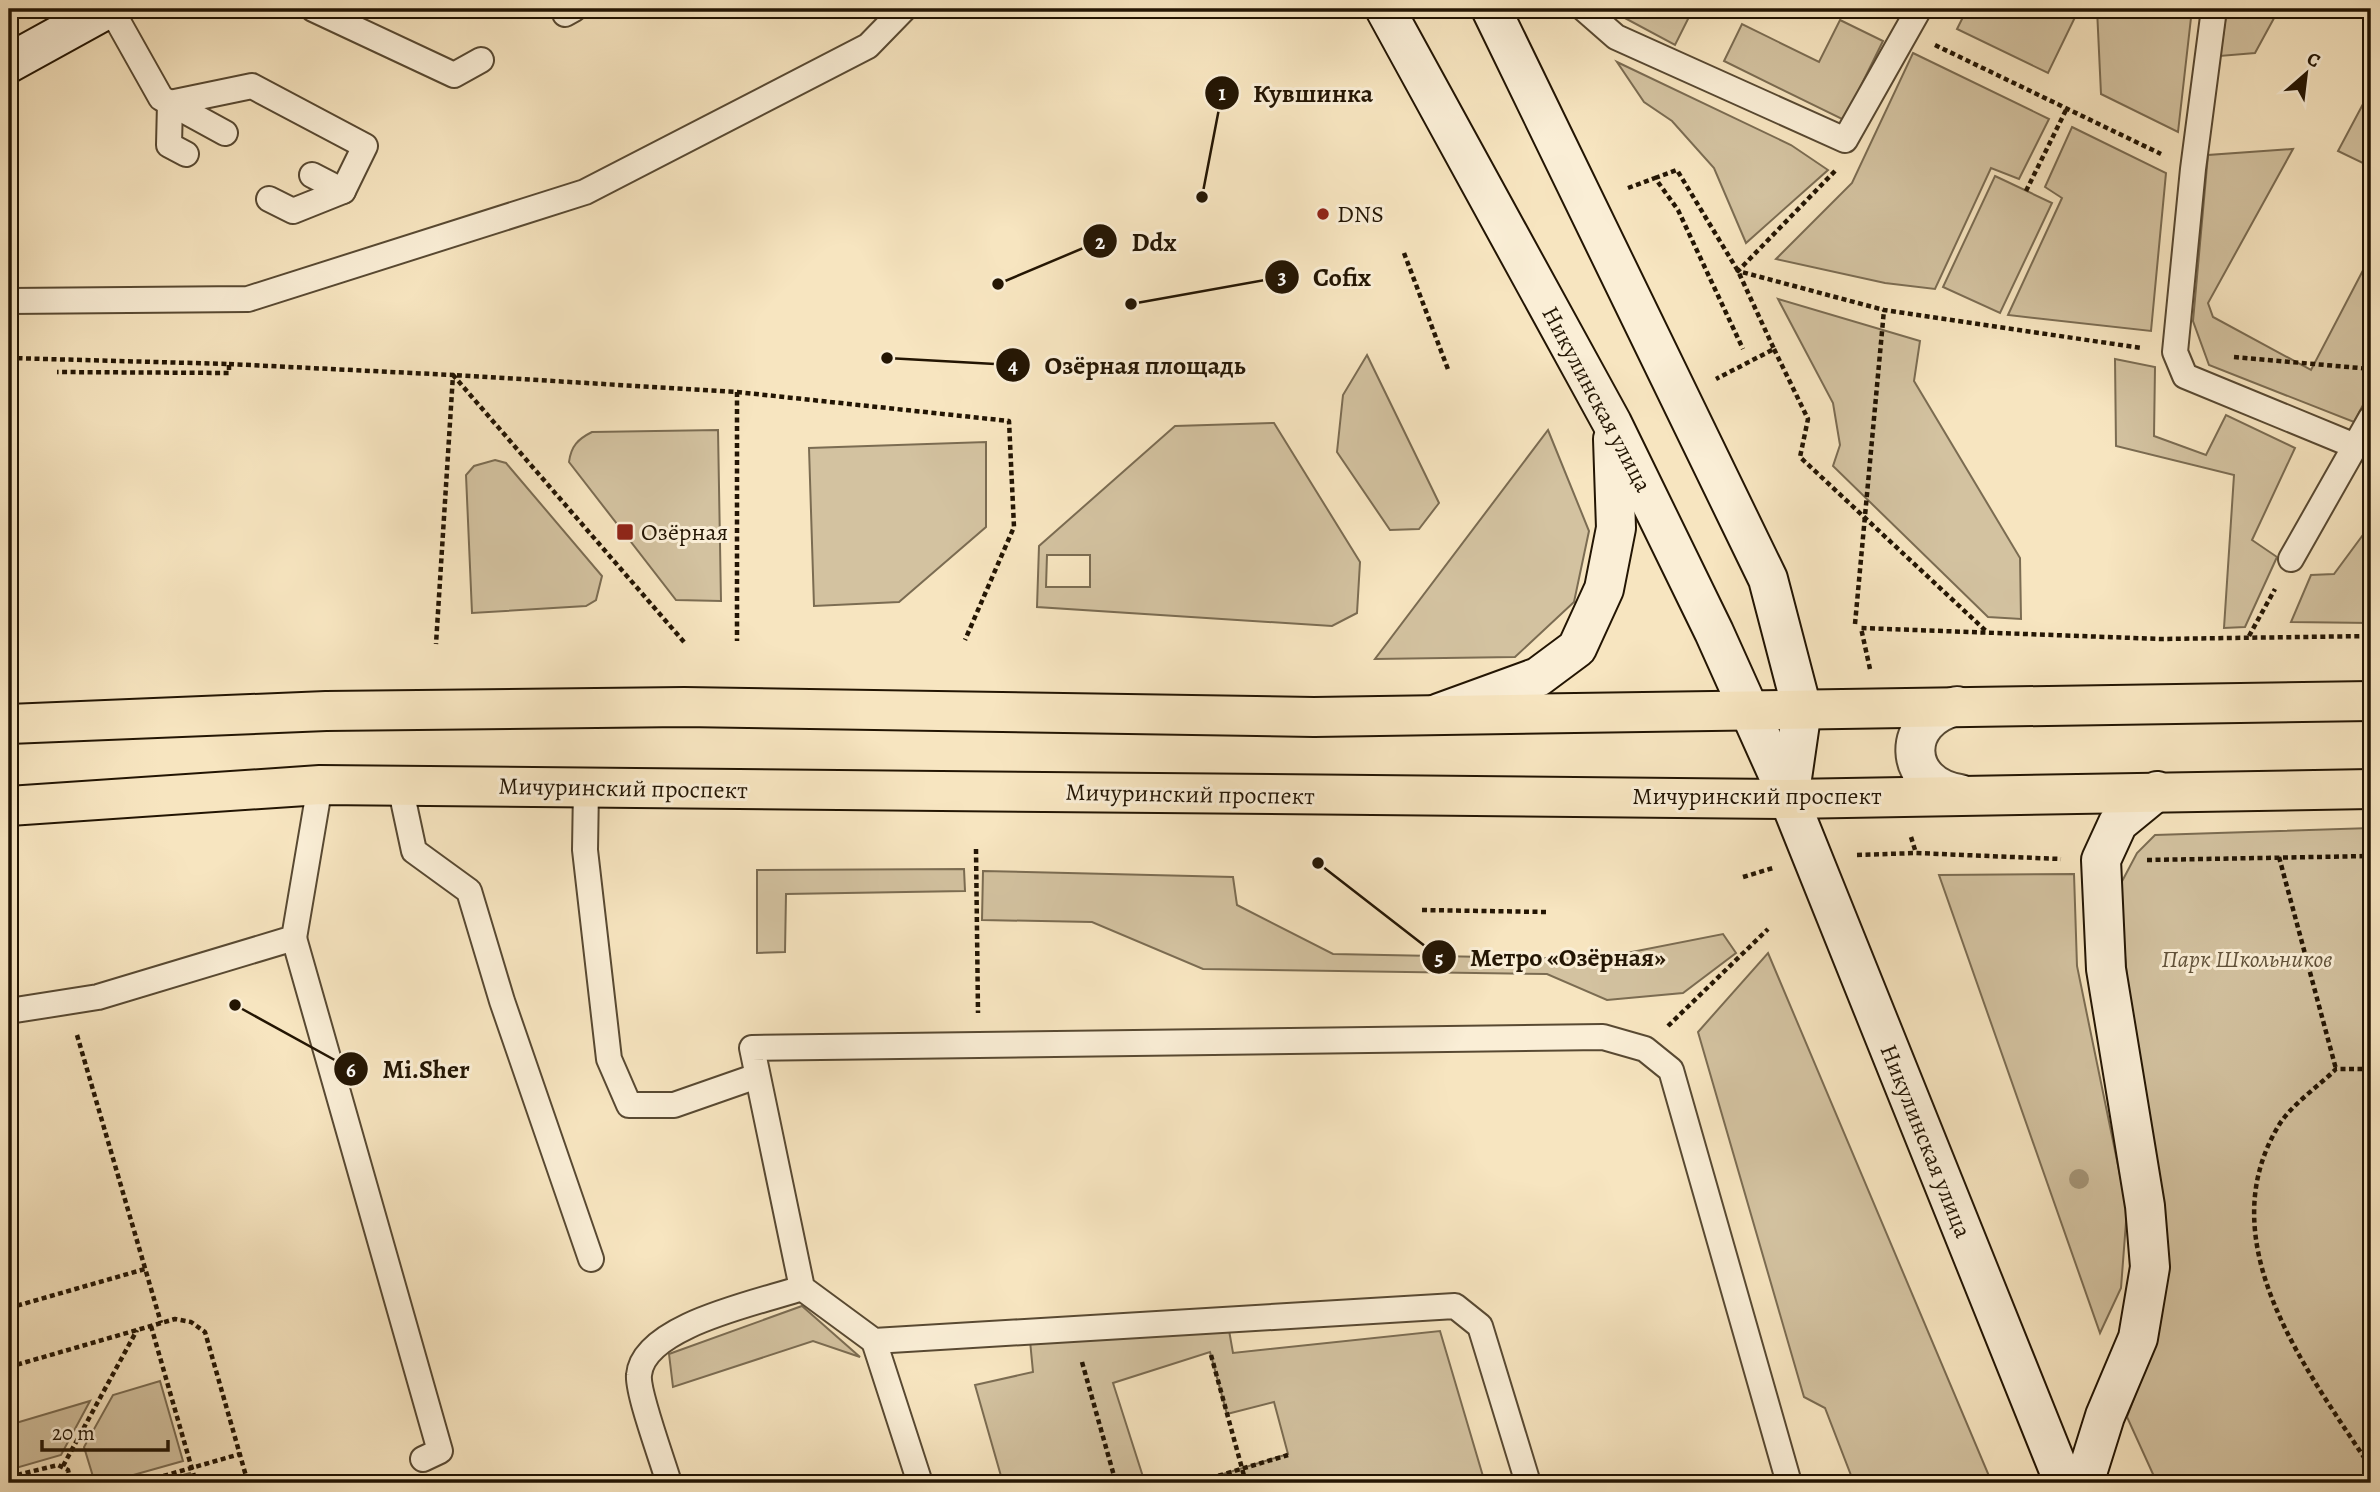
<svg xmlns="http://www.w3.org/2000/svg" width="2380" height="1492" viewBox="0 0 2380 1492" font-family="Alegreya,serif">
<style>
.green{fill:#d3c2a0;stroke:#7b6c52;stroke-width:2;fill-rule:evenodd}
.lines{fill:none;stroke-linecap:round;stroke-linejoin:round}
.lane-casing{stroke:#584932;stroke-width:28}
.street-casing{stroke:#584932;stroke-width:42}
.secondary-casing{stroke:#231503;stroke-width:42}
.primary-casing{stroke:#231503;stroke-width:42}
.path{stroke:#231503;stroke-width:4.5;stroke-dasharray:5 3.5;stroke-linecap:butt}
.lane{stroke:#faeed6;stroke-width:24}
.street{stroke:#faeed6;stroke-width:38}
.secondary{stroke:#faeed6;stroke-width:38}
.primary{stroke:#f7e5c0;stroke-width:38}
.tree{fill:#a49476}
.poi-dot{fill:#8f2418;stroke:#faeed6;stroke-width:2.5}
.labels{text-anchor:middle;stroke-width:6;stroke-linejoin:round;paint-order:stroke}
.poi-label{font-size:24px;fill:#231503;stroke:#faeed6;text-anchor:start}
.street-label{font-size:24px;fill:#231503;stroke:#faeed6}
.park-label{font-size:24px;font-style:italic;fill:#61523a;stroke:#faeed6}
.leader{fill:none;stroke:#231503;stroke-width:2.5}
.callout-dot{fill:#231503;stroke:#faeed6;stroke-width:2.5}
.mark-label{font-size:21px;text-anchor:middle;font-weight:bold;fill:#fff}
.callout-label{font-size:26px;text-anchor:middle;font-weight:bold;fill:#231503;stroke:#faeed6;stroke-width:6;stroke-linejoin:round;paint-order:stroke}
</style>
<rect width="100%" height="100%" fill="#f7e5c0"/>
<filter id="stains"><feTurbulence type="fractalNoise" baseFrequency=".00286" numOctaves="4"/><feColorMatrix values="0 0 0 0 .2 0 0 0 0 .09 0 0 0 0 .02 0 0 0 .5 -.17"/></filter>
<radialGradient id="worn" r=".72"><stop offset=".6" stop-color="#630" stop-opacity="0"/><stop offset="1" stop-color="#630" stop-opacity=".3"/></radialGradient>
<g class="green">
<path d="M 1608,9 L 1693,9 L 1675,45 Z"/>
<path d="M 1967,9 L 2079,9 L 2048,73 L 1957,29 Z"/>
<path d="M 2097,9 L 2192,9 L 2178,132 L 2101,94 Z"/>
<path d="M 2227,9 L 2279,9 L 2255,53 L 2220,56 Z"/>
<path d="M 1840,20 L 1883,41 L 1844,120 L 1724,61 L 1742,24 L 1819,62 Z"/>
<path d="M 1913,53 L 2049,119 L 2019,179 L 1991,168 L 1935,289 L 1885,283 L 1776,259 L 1852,183 Z"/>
<path d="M 1617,62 L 1791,145 L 1828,170 L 1746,243 L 1714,168 L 1672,121 L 1644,102 Z"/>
<path d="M 2371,89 L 2371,167 L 2338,151 Z"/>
<path d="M 2072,127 L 2166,173 L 2151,331 L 2008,315 L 2062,198 L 2045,187 Z"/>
<path d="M 2293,149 L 2208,303 L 2213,317 L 2311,370 L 2371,255 L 2371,390 L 2354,422 L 2209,365 L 2193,321 L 2208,155 Z"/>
<path d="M 1995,176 L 2052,203 L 2000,313 L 1943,287 Z"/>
<path d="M 1778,299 L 1920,341 L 1914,381 L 2020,558 L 2021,619 L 1988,617 L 1833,466 L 1840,445 L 1833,403 Z"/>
<path d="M 1367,355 L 1439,503 L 1419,529 L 1390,530 L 1337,452 L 1343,395 Z"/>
<path d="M 2115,359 L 2155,367 L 2154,436 L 2206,455 L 2226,415 L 2295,448 L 2252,540 L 2277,557 L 2245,627 L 2224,628 L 2234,475 L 2116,446 Z"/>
<path d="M 1274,423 L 1360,562 L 1357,613 L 1332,626 L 1037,607 L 1039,546 L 1175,426 ZM 1047,555 L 1090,555 L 1090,587 L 1046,587 Z"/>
<path d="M 718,430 L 721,601 L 676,600 L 569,462 C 571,446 578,439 592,432 Z"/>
<path d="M 1548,430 L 1589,531 L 1574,602 L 1515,657 L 1375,659 Z"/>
<path d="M 986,442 L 986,527 L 899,602 L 814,606 L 809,448 Z"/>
<path d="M 495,460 L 506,463 L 602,576 L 596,600 L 586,606 L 472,613 L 466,475 L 474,466 Z"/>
<path d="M 2371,524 L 2371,623 L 2291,622 L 2311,575 L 2334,574 Z"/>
<path d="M 2371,828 L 2371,1483 L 2157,1483 L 2127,1417 L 2158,1334 L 2119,887 L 2137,853 L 2155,835 Z"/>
<path d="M 964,869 L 965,891 L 786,894 L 785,952 L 757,953 L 757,870 Z"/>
<path d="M 983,871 L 1233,877 L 1237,905 L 1333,954 L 1596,959 L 1723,934 L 1736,953 L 1683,993 L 1607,1000 L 1547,974 L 1203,969 L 1092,922 L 982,920 Z"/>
<path d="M 2074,874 L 2077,966 L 2127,1209 L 2121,1288 L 2100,1333 L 1939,875 Z"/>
<path d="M 1768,953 L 1992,1483 L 1854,1483 L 1825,1408 L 1804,1397 L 1698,1032 Z"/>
<path d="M 802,1306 L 860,1357 L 813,1341 L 673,1387 L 669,1354 Z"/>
<path d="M 1227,1319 L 1233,1353 L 1440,1331 L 1485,1483 L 1194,1483 L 1288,1454 L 1274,1402 L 1227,1414 L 1210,1352 L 1113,1383 L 1145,1483 L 1003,1483 L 975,1385 L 1033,1372 L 1029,1330 Z"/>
<path d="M 160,1381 L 183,1461 L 105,1483 L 95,1483 L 84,1447 L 113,1395 Z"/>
<path d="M 90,1401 L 61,1455 L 9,1470 L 9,1425 Z"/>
<path d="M 190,1473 L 193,1483 L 155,1483 Z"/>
</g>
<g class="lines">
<g class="lane-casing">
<g id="lane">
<path d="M 111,9 L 161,98 L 225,133"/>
<path d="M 313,9 L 454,75 L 481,60"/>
<path d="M 1584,9 L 1616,37 L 1845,140 L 1919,9"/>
<path d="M 2214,9 L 2193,169 L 2175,352 L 2185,376 L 2355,446"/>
<path d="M 565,14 L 574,9"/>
<path d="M 186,154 L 169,145 L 170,103 L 252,86 L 365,146 L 343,191 L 312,175"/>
<path d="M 269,199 L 293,211 L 343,191"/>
<path d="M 9,301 L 248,299 L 585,192 L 868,46 L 904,9"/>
<path d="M 2291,559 L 2371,418"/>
<path d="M 400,786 L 414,851 L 469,891 L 502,1001 L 591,1259"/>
<path d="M 586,788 L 585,850 L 609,1059 L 629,1105 L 674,1105 L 757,1076"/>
<path d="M 294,938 L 440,1451 L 423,1459"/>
<path d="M 9,1011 L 98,997 L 294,938 L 320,785"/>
<path d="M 874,1341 L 920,1483"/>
<path d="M 669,1483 C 663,1462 637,1392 639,1375 C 643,1325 761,1302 802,1288"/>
<path d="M 1528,1483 L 1480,1326 L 1455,1306 L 874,1341 L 802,1288 L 752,1048 L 1603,1037 L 1645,1049 L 1671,1070 L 1789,1483"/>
</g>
</g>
<g class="street-casing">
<path id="street" d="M 1957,706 C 1900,719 1902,785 1960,794"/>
</g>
<g class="secondary-casing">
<g id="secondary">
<path d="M 1385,9 L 1612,423 L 1714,632 L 1789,799 L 2064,1483"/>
<path d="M 1491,9 L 1768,579 L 1802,709 L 1789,799"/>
<path d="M 9,63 L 107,9"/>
<path d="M 1439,713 L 1538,677 L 1577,648 L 1604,589 L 1616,528 L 1613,439"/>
<path d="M 2084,1483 L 2105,1416 L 2138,1338 L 2150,1267 L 2145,1206 L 2106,969 L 2101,860 L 2118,823 L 2157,791"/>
</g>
</g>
<g class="primary-casing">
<g id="primary">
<path d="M 9,724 L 326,711 L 684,707 L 1314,717 L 2371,701"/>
<path d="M 9,806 L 320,785 L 1789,799 L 2371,789"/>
</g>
</g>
<g class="path">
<path d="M 1935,45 L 2161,154"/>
<path d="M 1835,171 L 1738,271 L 1884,310 L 2141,348"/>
<path d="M 1655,178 L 1677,170 L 1738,271 L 1774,349 L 1716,379"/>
<path d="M 1628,188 L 1655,178 L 1678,210 L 1743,349"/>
<path d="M 2026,191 L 2067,108"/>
<path d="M 1404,253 L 1449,372"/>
<path d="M 1774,349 L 1808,419 L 1800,457 L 1987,632"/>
<path d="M 2234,357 L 2371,369"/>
<path d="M 9,358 L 229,364 L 229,373 L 57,372"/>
<path d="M 229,364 L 453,375 L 436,644"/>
<path d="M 737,392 L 1009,421 L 1014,527 L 965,640"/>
<path d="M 1855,624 L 1884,310"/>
<path d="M 2249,636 L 2275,589"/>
<path d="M 684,642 L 453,375 L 737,392 L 737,641"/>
<path d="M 1870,669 L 1861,628 L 2161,639 L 2371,636"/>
<path d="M 1911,837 L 1916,853"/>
<path d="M 976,849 L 978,1013"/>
<path d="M 1857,855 L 1916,853 L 2061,859"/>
<path d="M 2279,857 L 2336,1069"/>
<path d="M 2147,860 L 2371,856"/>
<path d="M 1743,877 L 1773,868"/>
<path d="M 1422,910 L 1546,912"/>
<path d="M 1668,1026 L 1768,929"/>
<path d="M 77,1035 L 161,1323"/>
<path d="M 2371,1069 L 2336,1069 C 2319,1086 2292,1104 2279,1125 C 2207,1243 2308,1371 2371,1468"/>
<path d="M 9,1308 L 145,1269"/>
<path d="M 151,1326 L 196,1483"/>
<path d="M 9,1350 L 13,1365"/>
<path d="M 1211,1355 L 1246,1483"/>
<path d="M 1082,1362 L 1116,1483"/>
<path d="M 9,1367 L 175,1319 L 191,1322 L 205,1332 L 248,1483"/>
<path d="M 63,1466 L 137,1330"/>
<path d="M 9,1477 L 58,1465 L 68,1470 L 71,1483"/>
<path d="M 139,1483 L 240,1454"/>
<path d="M 1194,1483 L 1288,1455"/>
</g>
<use href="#lane" class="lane"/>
<use href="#street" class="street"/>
<use href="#secondary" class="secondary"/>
<use href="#primary" class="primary"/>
</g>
<circle class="tree" cx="2079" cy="1179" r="10"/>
<g class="poi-dot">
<circle cx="1323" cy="214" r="7"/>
<rect x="616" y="523" width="18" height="18" rx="3.5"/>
</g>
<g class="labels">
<g class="poi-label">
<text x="1337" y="222">DNS</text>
<text x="641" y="540">Озёрная</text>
</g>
<g class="street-label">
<text transform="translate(1597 399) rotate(62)" y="8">Никулинская улица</text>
<text transform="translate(623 788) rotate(1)" y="8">Мичуринский проспект</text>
<text transform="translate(1190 794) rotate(1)" y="8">Мичуринский проспект</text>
<text x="1757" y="804">Мичуринский проспект</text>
<text transform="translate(1926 1141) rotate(68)" y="8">Никулинская улица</text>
</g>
<g class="park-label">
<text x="2247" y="967">Парк Школьников</text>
</g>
</g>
<path class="leader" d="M1202 197L1222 93M998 284L1100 241M1131 304L1282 277M887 358L1013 365M1318 863L1439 957M235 1005L351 1069"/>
<g class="callout-dot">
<circle cx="1202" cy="197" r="7"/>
<circle cx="998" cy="284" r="7"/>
<circle cx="1131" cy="304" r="7"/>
<circle cx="887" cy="358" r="7"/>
<circle cx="1318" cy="863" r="7"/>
<circle cx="235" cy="1005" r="7"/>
<circle cx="1222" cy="93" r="18"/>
<circle cx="1100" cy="241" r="18"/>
<circle cx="1282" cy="277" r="18"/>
<circle cx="1013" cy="365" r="18"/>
<circle cx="1439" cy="957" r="18"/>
<circle cx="351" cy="1069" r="18"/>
</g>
<g class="mark-label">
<text x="1222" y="100">1</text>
<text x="1100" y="249">2</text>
<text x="1282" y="284">3</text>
<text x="1013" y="373">4</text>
<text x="1439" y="965">5</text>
<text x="351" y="1077">6</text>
</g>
<g class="callout-label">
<text x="1313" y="102">Кувшинка</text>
<text x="1154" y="251">Ddx</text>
<text x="1342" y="286">Cofix</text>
<text x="1145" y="374">Озёрная площадь</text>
<text x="1568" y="966">Метро «Озёрная»</text>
<text x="426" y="1078">Mi.Sher</text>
</g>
<rect width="2380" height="1492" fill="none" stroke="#f7e5c0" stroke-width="35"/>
<rect x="10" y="10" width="2359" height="1471" fill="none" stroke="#231503" stroke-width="3.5"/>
<rect x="18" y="18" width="2345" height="1457" fill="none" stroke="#231503" stroke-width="2"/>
<g transform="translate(2306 74) rotate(28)" stroke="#faeed6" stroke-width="5" paint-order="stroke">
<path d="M0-5L12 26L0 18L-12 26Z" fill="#231503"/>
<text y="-10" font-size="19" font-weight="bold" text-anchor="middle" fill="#231503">С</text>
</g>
<path d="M42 1440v10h126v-10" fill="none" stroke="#231503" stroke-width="3.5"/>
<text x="52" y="1440" font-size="21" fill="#231503" stroke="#faeed6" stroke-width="5" paint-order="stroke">20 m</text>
<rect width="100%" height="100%" filter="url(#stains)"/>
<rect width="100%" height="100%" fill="url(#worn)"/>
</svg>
